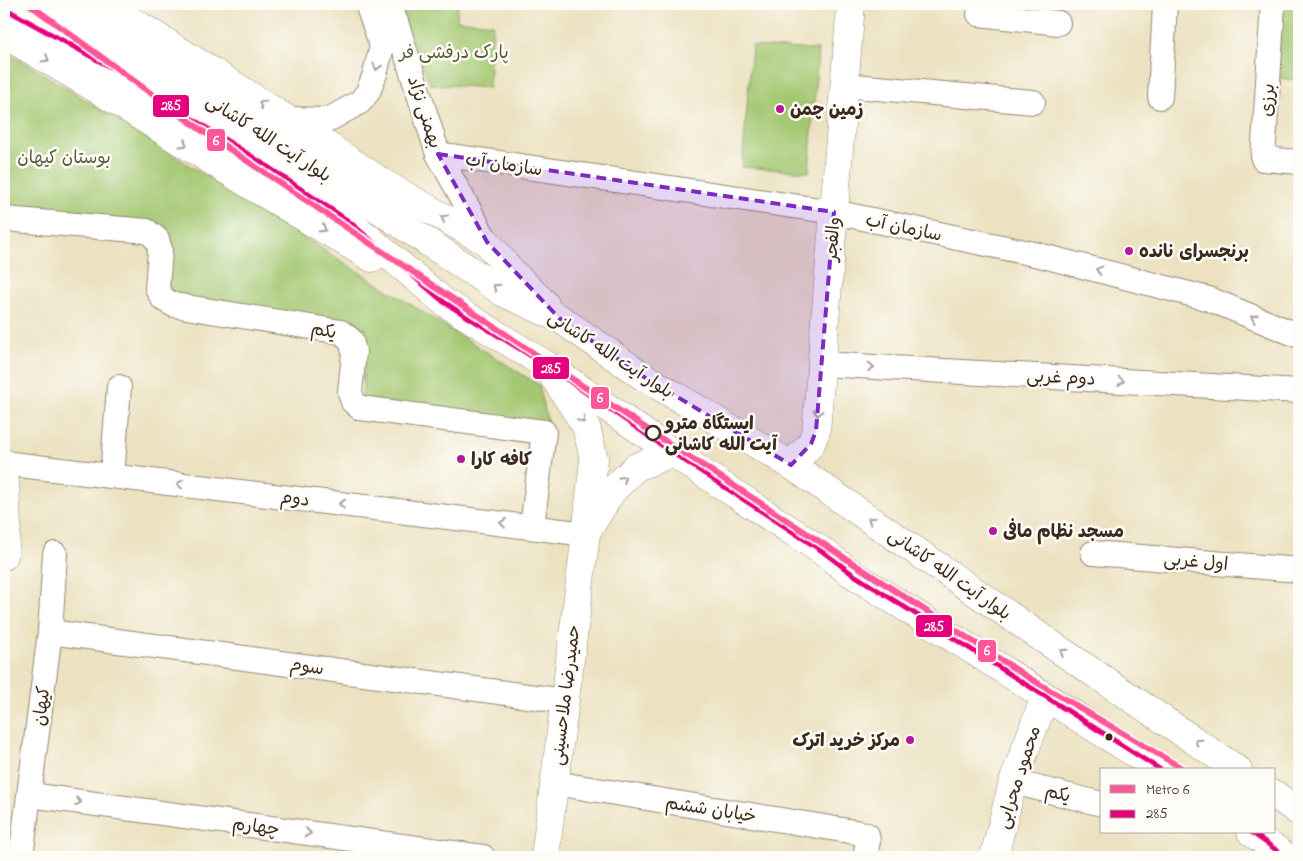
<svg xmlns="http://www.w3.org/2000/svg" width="1303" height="861" viewBox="0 0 1303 861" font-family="'Indie Flower','Playpen Sans Arabic',sans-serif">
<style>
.green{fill:#a4c872;stroke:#707948}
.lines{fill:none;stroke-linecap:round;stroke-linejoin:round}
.minor-casing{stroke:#948670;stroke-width:26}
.tertiary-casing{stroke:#948670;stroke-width:29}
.secondary-casing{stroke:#948670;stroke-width:29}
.primary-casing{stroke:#948670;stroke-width:29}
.minor{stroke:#fff;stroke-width:24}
.tertiary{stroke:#fff;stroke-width:28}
.secondary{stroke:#fff;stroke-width:28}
.primary{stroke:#fff;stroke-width:28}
.bus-1-casing{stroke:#fdfcf7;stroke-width:9}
.bus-1{stroke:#e5007d;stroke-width:5}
.metro-1-casing{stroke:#fdfcf7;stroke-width:10}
.metro-1{stroke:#f59;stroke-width:6}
.oneway{stroke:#a79f9a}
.marked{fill:#7b2cbf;fill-opacity:0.2;stroke:#7b2cbf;stroke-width:4;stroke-dasharray:10 6;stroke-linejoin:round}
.poi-dot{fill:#b5179e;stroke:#fdfcf7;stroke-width:2}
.stop-dot{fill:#fdfcf7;stroke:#3b2a1e;stroke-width:2.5}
.bus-dot{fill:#3b2a1e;stroke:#fdfcf7;stroke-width:2}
.labels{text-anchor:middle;stroke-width:5;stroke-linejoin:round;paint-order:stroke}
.park-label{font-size:18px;fill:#5a5937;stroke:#fdfcf7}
.street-label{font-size:18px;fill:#3b2a1e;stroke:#fdfcf7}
.poi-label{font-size:18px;font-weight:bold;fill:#3b2a1e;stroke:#fdfcf7;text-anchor:start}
.stop-label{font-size:18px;font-weight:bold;fill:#3b2a1e;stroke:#fdfcf7;text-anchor:start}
.line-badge{stroke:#fdfcf7;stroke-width:2}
.badge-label{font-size:14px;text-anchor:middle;font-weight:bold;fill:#fff}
</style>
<rect width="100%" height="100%" fill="#fdfcf7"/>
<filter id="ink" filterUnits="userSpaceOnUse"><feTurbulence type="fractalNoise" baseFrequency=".02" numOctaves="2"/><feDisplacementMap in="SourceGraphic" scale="10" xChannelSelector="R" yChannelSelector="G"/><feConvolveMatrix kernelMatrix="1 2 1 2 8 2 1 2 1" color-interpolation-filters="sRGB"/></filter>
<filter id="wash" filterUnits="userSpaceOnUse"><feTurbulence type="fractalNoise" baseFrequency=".0096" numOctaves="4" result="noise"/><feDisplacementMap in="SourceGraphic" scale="20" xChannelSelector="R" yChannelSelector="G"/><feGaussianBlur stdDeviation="1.12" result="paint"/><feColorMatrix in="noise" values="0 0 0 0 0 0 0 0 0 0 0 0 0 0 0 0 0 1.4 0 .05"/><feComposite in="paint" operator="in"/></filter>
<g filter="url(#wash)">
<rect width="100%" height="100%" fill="#ece2c1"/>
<g class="green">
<path d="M 399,4 L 458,4 L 457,20 L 493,24 L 489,88 L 430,84 L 408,30 Z"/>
<path d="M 1282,4 L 1299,4 L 1299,80 L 1277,78 Z"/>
<path d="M 752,46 L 818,50 L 809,172 L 742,167 Z"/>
<path d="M 4,49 L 539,385 L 548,424 L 362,399 L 365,328 L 166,292 L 163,226 L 4,211 Z"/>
</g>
</g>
<g filter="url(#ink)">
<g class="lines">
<g class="minor-casing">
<g id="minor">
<path d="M 388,4 L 396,22 L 438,154 L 487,242"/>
<path d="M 1273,4 L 1263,159 L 1299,162"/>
<path d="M 979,14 L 1058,23"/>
<path d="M 844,85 L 1033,102"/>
<path d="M 1160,97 L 1165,4"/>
<path d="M 287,119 L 328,120 L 360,102 L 368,92 L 375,74 L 382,46 L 367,4"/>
<path d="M 438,154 L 834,212 L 1039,255 L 1209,299 L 1299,336"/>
<path d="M 4,219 L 147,231 L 157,239 L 160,250 L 157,288 L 163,299 L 174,305 L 341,332 L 351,340 L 354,352 L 350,392 L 353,402 L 360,408 L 544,432 L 532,527"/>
<path d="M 822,364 L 1299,391"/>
<path d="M 4,463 L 586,534"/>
<path d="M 112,476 L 119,387"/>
<path d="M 1093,553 L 1299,570"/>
<path d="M 50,632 L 565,701"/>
<path d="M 1013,782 L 1102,804"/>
<path d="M 554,783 L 861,833 L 867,835 L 868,841 L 865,857"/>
<path d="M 30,795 L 483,857"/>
<path d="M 21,857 L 50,632 L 55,554"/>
</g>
</g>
<g class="tertiary-casing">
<g id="tertiary">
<path d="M 4,463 L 7,526 L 4,556"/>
<path d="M 791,465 L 811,444 L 816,431 L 851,4"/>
<path d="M 994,857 L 1013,782 L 1045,697"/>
</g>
</g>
<g class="secondary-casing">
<g id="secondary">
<path d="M 589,528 L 612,491 L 636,467 L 673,453"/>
<path d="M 545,857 L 586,534 L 594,459 L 586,426 L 546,365"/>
</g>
</g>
<g class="primary-casing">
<g id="primary">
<path d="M 48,4 L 112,39 L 254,126 L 504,293 L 559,318 L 644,377 L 791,465 L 1045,640 L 1238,770"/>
<path d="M 101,4 L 129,19 L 287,119 L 383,183 L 487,242 L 511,271 L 545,304"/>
<path d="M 4,8 L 112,68 L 262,163 L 347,220 L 444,302 L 546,365 L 673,453 L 822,551 L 851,573 L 1161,770"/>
<path d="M 4,34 L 100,91 L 250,185 L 372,258"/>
<path d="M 1274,794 L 1299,812"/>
<path d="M 1251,832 L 1286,857"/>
</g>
</g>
<use href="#minor" class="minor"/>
<use href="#tertiary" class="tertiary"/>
<use href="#secondary" class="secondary"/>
<use href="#primary" class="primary"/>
<g class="bus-1-casing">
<g id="bus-1">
<path d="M 4,8 L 112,68 L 262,163 L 347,220 L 444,302 L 546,365 L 673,453 L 822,551 L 851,573 L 1161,770"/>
<path d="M 1251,832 L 1286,857"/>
</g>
</g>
<use href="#bus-1" class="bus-1"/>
<g class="metro-1-casing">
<path id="metro-1" d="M 29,4 L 201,130 L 653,433 L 1026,676 L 1185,770"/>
</g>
<use href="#metro-1" class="metro-1"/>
</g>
<defs><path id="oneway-chevron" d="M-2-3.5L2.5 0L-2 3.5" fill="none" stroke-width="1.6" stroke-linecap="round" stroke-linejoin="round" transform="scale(1.25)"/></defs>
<g class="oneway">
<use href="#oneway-chevron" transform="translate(46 59) rotate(31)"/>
<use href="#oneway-chevron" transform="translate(377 67) rotate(104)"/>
<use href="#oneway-chevron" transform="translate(262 104) rotate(-148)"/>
<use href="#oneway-chevron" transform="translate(184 144) rotate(32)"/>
<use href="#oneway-chevron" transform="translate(444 218) rotate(-151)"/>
<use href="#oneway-chevron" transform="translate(323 229) rotate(31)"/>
<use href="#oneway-chevron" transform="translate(1099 270) rotate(-165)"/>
<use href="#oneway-chevron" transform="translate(496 287) rotate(-147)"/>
<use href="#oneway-chevron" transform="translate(1254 318) rotate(-158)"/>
<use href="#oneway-chevron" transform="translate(871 367) rotate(3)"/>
<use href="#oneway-chevron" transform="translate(1121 381) rotate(3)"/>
<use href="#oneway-chevron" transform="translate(818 413) rotate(95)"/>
<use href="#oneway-chevron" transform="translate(582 420) rotate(59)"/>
<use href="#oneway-chevron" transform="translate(623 479) rotate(-45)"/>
<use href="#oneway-chevron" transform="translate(180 484) rotate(-173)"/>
<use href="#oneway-chevron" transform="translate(342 504) rotate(-173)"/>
<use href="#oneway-chevron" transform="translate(871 520) rotate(-146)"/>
<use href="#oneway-chevron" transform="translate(503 523) rotate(-173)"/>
<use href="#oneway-chevron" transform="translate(1063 652) rotate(-146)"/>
<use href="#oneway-chevron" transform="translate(1198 742) rotate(-146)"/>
<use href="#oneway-chevron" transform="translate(78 802) rotate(8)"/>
<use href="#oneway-chevron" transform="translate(308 833) rotate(8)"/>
</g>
</g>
<path class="marked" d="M 438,154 L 834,212 L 816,431 L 811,444 L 791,465 L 644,377 L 559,318 L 487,242 Z"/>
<g class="poi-dot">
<circle cx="780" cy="109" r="5"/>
<circle cx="1129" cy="251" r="5"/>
<circle cx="461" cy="459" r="5"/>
<circle cx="993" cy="531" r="5"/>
<circle cx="910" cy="740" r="5"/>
</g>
<circle class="stop-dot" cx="653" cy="433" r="7"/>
<circle class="bus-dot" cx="1109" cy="737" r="4.5"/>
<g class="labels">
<g class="park-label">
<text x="454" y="58">پارک درفشی فر</text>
<text x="64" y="163">بوستان کیهان</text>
</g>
<g class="street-label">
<text transform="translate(1267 100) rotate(-86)" y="6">برزی</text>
<text transform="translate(425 112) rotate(72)" y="6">بهمنی نژاد</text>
<text transform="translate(269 138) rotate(33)" y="6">بلوار آیت الله کاشانی</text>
<text transform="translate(504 164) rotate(8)" y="6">سازمان آب</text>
<text transform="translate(904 227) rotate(12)" y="6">سازمان آب</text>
<text transform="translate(832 239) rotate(-86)" y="6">والفجر</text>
<text transform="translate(324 330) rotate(12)" y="6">یکم</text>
<text transform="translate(611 354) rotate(33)" y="6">بلوار آیت الله کاشانی</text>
<text transform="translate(1061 377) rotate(3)" y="6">دوم غربی</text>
<text transform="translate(295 498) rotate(7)" y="6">دوم</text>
<text transform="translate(1196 561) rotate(5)" y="6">اول غربی</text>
<text transform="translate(950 574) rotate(35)" y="6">بلوار آیت الله کاشانی</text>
<text transform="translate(307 666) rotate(8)" y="6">سوم</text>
<text transform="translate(565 695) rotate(-83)" y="6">حمیدرضا ملاحسینی</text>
<text transform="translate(41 706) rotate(-83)" y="6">کیهان</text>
<text transform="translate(1018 777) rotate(-72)" y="6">محمود محرابی</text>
<text transform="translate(1058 793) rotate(14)" y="6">یکم</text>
<text transform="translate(711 809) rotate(9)" y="6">خیابان ششم</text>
<text transform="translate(256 826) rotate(8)" y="6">چهارم</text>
</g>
<g class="poi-label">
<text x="790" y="115">زمین چمن</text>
<text x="1139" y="257">برنجسرای نانده</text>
<text x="471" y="465">کافه کارا</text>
<text x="1003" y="537">مسجد نظام مافی</text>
<text x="900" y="746" text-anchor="end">مرکز خرید اترک</text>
</g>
<g class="stop-label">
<text x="665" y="429">ایستگاه مترو<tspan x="665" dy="21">آیت الله کاشانی</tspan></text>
</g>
</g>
<g class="line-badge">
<rect x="152" y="94" width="38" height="24" rx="5" fill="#e5007d"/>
<rect x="206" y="128" width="20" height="24" rx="5" fill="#f59"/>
<rect x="532" y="356" width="38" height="24" rx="5" fill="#e5007d"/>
<rect x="590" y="386" width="20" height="24" rx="5" fill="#f59"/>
<rect x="915" y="614" width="38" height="24" rx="5" fill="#e5007d"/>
<rect x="977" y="639" width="20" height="24" rx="5" fill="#f59"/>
</g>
<g class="badge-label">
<text x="171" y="110">285</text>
<text x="216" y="145">6</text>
<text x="551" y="373">285</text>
<text x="600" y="402">6</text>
<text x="934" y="631">285</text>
<text x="987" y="655">6</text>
</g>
<rect width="1303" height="861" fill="none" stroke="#fdfcf7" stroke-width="20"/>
<rect x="1100" y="768" width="175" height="65" fill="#fdfcf7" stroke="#afa8a0"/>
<rect x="1110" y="785" width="25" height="8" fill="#ff5599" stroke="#afa8a0"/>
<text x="1146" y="794" font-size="15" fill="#3b2a1e">Metro 6</text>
<rect x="1110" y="810" width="25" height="8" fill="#e5007d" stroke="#afa8a0"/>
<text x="1146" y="818" font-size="15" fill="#3b2a1e">285</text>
</svg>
